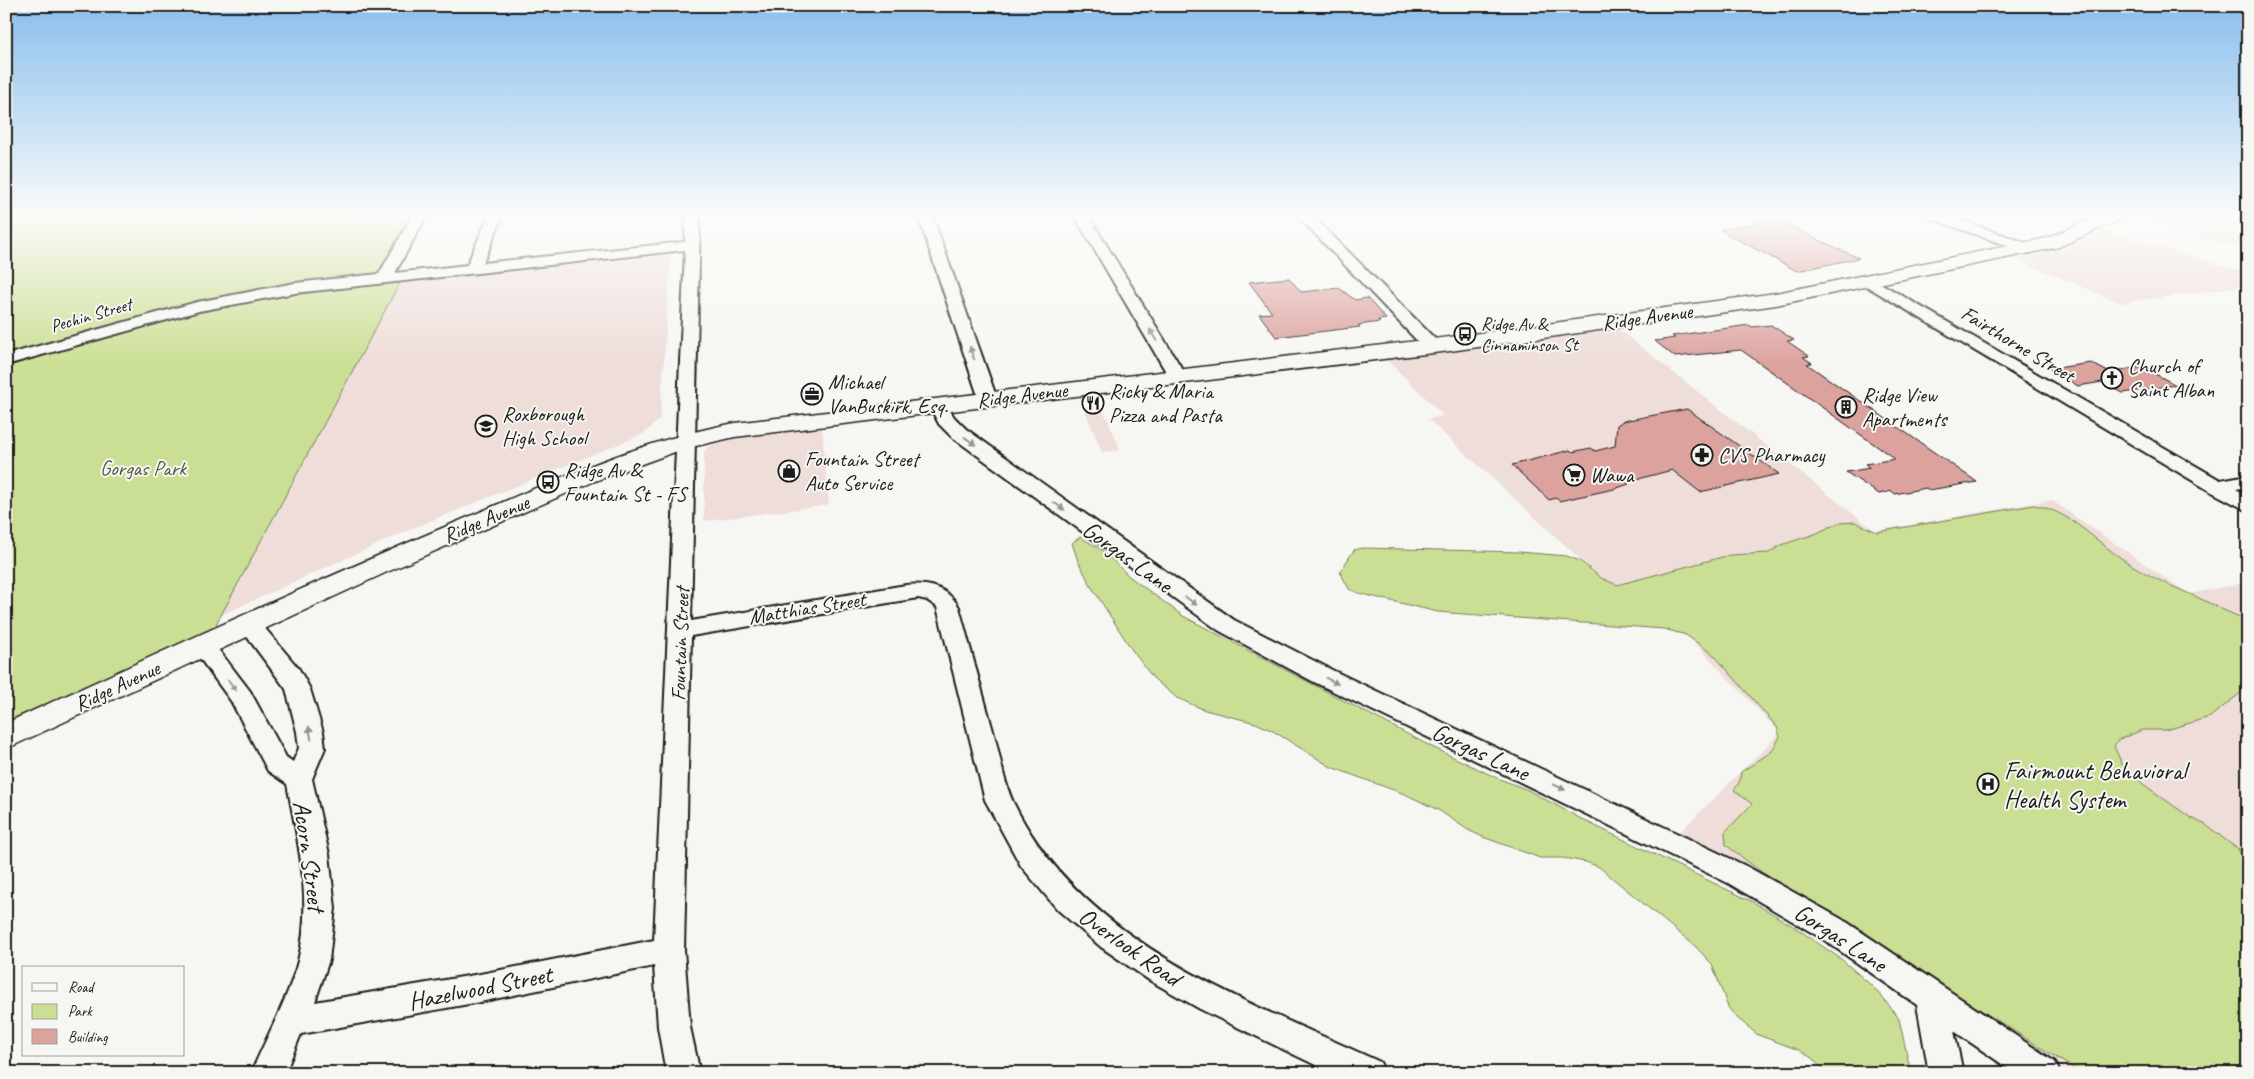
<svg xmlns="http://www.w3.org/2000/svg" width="2254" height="1079" viewBox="0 0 2254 1079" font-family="Caveat,sans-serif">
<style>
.built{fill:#eeddd9}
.green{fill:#cbdf94;stroke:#747e58}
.building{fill:#dca29e;stroke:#1c1c1c}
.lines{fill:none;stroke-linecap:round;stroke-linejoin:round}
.minor-casing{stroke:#1c1c1c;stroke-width:4}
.tertiary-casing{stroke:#1c1c1c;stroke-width:4}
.secondary-casing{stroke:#1c1c1c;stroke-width:3}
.minor{fill:#f6f6f2;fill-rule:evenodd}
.tertiary{fill:#f6f6f2;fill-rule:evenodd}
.secondary{fill:#f6f6f2;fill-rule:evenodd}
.oneway{fill:#949492}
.labels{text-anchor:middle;stroke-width:4;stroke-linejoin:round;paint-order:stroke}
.far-street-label{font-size:18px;fill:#1c1c1c;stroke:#f6f6f2}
.far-poi-label{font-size:18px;fill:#1c1c1c;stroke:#f6f6f2;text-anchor:start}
.street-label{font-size:21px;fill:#1c1c1c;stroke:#f6f6f2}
.poi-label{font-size:21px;fill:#1c1c1c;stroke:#f6f6f2;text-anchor:start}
.park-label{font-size:21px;fill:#515640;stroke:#f6f6f2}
.near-street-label{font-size:25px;fill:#1c1c1c;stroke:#f6f6f2}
.near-poi-label{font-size:25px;fill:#1c1c1c;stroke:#f6f6f2;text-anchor:start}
</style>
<rect width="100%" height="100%" fill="#f6f6f2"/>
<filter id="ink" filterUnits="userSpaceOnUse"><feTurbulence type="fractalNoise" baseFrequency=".02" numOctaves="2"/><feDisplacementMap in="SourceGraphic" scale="10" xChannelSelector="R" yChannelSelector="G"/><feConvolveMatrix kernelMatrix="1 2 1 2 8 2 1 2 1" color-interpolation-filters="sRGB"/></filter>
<g filter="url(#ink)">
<g class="built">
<path d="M 2137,215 L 2233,215 L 2248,221 L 2248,251 L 2132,217 Z"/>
<path d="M 2104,231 L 2248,273 L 2248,285 L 2121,303 L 2015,259 L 2067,248 Z"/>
<path d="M 671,252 L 660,419 L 643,434 L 411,529 L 221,615 L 402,279 Z"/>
<path d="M 1618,329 L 1875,531 L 2051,500 L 2189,594 L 2248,582 L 2248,1073 L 2068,1073 L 1952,995 L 1727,859 L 1678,834 L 1780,733 L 1672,619 L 1643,617 L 1428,419 L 1444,416 L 1386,359 Z"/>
<path d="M 1096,394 L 1116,439 L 1120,450 L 1102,452 L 1079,396 Z"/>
<path d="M 822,428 L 829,505 L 704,521 L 704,452 L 708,446 L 739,438 Z"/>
</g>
<g class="green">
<path d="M 6,215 L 410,215 L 379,271 L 375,273 L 307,282 L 6,355 Z"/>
<path d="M 402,279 L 213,630 L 6,724 L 6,363 L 210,308 L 309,290 Z"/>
<path d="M 2034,505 C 2070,511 2095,541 2124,560 C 2147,576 2174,587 2199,598 C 2215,606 2231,614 2248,620 L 2248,689 L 2243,691 L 2210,717 L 2166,730 L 2142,730 L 2118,740 L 2114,746 L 2122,764 L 2143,784 L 2191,818 L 2206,825 L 2239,850 L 2248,870 L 2248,1073 L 2081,1073 L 1763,873 L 1726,845 L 1725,832 L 1752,804 L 1734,790 L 1739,783 L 1741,772 L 1771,752 L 1780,737 L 1777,727 L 1714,655 L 1686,635 L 1664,629 L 1438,612 L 1358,593 L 1349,589 L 1340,572 L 1354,550 L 1362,548 L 1519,552 L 1567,556 L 1580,561 L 1601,578 L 1617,585 L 1730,555 L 1769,553 L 1781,545 L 1815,534 L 1838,523 L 1855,522 L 1877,532 Z"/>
<path d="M 1080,537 L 1102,550 L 1130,577 L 1183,616 L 1430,746 L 1497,778 L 1528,790 L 1585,821 L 1753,902 L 1796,928 L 1841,959 L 1873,987 L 1891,1008 L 1899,1019 L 1911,1073 L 1826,1073 L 1812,1058 L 1799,1050 L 1758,1035 L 1736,1017 L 1728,1007 L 1712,964 L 1695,946 L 1599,867 L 1586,862 L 1563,858 L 1540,858 L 1483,837 L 1468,830 L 1440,811 L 1407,795 L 1331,767 L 1273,731 L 1256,723 L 1205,710 L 1177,698 L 1153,678 L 1132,650 L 1091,586 L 1078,561 L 1072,543 Z"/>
</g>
<g class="building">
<path d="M 1777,219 L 1819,240 L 1859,258 L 1797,271 L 1720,230 Z"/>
<path d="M 1289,278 L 1301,292 L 1339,288 L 1355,300 L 1367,298 L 1386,319 L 1378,320 L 1380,322 L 1358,325 L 1360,327 L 1276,337 L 1259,314 L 1272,313 L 1249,282 Z"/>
<path d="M 1749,325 L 1752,327 L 1771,325 L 1794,340 L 1787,341 L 1809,356 L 1803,357 L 1812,363 L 1807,364 L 1977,482 L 1929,490 L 1926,488 L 1895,494 L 1892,491 L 1879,494 L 1846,472 L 1870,468 L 1865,464 L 1895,459 L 1741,350 L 1675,357 L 1655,341 L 1675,338 L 1672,336 Z"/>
<path d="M 2091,363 L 2108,372 L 2142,367 L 2176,385 L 2123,393 L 2102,382 L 2078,386 L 2050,369 Z"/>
<path d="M 1687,409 L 1779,474 L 1700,492 L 1672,470 L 1627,482 L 1629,484 L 1614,489 L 1559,501 L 1556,498 L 1549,500 L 1512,465 L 1570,450 L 1572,452 L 1591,448 L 1595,451 L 1615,446 L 1617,425 L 1623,421 Z"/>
</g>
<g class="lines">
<g class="minor-casing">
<g id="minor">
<path d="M 413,215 L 427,215 L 395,273 L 467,265 L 489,215 L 503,215 L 483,263 L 685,242 L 686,215 L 700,215 L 691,621 L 906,585 C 929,583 947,587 959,607 C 971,651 983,695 995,738 C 1001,760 1004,784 1014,804 C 1083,944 1247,1001 1380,1062 L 1385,1073 L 1332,1073 L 1200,1009 L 1149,980 L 1101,947 L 1058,910 L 1021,866 L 985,800 L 937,607 L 927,600 L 918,598 L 691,636 L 684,950 L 690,1027 L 700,1073 L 666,1073 L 658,1027 L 654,966 L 480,1002 L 301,1034 L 285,1073 L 251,1073 C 267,1036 288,999 298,961 C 313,902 298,842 287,784 L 268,771 L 231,701 L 191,646 L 195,640 L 203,638 L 211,640 L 250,691 L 286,757 L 293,762 L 299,748 L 297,732 L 286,689 L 242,630 L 238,625 L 242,620 L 250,617 L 258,620 L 299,669 L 310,689 L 323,732 L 325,748 L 312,779 L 329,854 L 335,908 L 329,960 L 315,1002 L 480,974 L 654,940 L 685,250 L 295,293 L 199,311 L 6,365 L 6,355 L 197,302 L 295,283 L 379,274 Z"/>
<path d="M 918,215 L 932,215 L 997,399 L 994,403 L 982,403 L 979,399 Z"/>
<path d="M 1074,215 L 1088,215 L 1187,377 L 1184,381 L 1172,381 L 1169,377 Z"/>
<path d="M 1297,215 L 1312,215 L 1438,342 L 1440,346 L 1438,350 L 1426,350 Z"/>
<path d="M 1927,215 L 1946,215 L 2035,246 L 2037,249 L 2030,253 L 2025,252 L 1929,218 Z"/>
<path d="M 1868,276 L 2220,480 L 2248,475 L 2248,487 L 2236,489 L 2248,496 L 2248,511 L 2210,491 L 1863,284 L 1860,281 Z"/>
<path d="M 938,400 L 944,401 L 954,417 L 966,429 L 1234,620 L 1332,670 L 1748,867 L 1845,921 L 2055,1062 L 2060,1073 L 2015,1073 L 1954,1031 L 1963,1073 L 1929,1073 L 1917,1005 L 1823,939 L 1728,883 L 1314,682 L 1218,630 L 952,437 L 939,424 L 929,405 L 932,401 Z"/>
</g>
</g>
<g class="tertiary-casing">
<path id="tertiary" d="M 2238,215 L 2248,215 L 2248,220 L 2241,219 Z"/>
</g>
<g class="secondary-casing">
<path id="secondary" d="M 2102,215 L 2125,215 L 2122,219 L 2059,247 L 1776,305 L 1450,351 L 735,437 L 683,449 L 595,481 L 385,573 L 6,749 L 6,723 C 157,654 307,585 459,521 C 550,482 638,441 735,423 L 1450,337 L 1776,293 L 2047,238 Z"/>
</g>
<use href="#minor" class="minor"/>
<use href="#tertiary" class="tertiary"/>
<use href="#secondary" class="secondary"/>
</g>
<defs><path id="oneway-solid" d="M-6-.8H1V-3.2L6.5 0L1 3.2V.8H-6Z" transform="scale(1.25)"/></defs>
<g class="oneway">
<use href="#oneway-solid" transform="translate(1153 335) rotate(-121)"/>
<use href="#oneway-solid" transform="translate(972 353) rotate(-109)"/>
<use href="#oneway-solid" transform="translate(970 441) rotate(36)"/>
<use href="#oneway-solid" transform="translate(1059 506) rotate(36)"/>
<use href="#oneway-solid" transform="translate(1191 601) rotate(36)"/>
<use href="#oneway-solid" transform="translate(1332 681) rotate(26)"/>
<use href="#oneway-solid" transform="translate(232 685) rotate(53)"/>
<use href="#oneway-solid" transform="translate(310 733) rotate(-101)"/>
<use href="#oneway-solid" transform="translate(1559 787) rotate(25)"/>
</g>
</g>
<linearGradient id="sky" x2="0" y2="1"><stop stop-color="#89beee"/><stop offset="0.59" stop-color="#fbfbf9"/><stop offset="1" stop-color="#fbfbf9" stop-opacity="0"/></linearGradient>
<rect width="2254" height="366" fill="url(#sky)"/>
<defs>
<g id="bus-ring" transform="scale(1.125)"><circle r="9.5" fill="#f6f6f2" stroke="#1c1c1c" stroke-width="1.5"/><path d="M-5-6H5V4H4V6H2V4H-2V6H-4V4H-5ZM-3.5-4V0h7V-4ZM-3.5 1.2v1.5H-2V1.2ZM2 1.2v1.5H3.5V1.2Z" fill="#1c1c1c"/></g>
<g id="church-ring" transform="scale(1.125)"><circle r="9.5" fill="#f6f6f2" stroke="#1c1c1c" stroke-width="1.5"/><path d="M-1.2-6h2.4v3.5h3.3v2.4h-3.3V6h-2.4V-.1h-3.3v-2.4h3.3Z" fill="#1c1c1c"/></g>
<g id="office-ring" transform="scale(1.125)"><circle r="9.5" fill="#f6f6f2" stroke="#1c1c1c" stroke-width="1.5"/><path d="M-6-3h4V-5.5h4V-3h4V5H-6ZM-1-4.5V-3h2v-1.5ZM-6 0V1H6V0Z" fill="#1c1c1c"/></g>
<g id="restaurant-ring" transform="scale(1.125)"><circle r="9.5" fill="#f6f6f2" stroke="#1c1c1c" stroke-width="1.5"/><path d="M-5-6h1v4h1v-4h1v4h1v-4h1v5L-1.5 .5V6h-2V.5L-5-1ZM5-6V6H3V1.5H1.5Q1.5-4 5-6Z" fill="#1c1c1c"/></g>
<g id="building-ring" transform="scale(1.125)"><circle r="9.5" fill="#f6f6f2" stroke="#1c1c1c" stroke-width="1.5"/><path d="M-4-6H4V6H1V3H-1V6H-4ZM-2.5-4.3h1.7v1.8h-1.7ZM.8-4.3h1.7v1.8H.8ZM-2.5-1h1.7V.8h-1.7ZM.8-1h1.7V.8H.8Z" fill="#1c1c1c"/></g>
<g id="school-ring" transform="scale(1.125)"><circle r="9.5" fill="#f6f6f2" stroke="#1c1c1c" stroke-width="1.5"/><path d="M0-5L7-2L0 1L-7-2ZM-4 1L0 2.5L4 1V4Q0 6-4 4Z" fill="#1c1c1c"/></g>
<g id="pharmacy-ring" transform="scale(1.125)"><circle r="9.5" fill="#f6f6f2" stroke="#1c1c1c" stroke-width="1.5"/><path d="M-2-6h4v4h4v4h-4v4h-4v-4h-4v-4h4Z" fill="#1c1c1c"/></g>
<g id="shop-ring" transform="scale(1.125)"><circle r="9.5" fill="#f6f6f2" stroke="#1c1c1c" stroke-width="1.5"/><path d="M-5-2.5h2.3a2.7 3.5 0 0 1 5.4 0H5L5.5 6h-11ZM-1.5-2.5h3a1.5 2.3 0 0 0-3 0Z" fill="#1c1c1c"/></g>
<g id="supermarket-ring" transform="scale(1.125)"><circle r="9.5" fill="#f6f6f2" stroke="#1c1c1c" stroke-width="1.5"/><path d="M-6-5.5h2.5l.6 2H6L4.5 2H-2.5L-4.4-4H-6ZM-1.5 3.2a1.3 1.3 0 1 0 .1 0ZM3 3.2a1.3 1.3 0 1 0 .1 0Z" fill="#1c1c1c"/></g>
<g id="hospital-ring" transform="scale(1.125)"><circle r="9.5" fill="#f6f6f2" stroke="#1c1c1c" stroke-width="1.5"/><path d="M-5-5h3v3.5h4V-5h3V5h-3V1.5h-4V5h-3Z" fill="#1c1c1c"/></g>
</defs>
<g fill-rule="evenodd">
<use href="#bus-ring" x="1465" y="334"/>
<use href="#church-ring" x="2112" y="378"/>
<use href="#office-ring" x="812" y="394"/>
<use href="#restaurant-ring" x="1093" y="403"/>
<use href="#building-ring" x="1846" y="407"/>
<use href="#school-ring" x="486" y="426"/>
<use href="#pharmacy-ring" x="1702" y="455"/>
<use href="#shop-ring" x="789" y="471"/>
<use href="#supermarket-ring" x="1574" y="475"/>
<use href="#bus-ring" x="548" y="482"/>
<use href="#hospital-ring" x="1988" y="784"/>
</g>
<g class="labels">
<g class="far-street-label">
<text transform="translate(91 315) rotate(-16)" y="6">Pechin Street</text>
</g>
<g class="far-poi-label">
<text x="1481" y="330">Ridge Av &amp;<tspan x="1481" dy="21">Cinnaminson St</tspan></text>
</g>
<g class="street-label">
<text transform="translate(1647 317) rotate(-8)" y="7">Ridge Avenue</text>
<text transform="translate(2018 344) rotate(31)" y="7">Fairthorne Street</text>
<text transform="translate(1022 395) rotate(-7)" y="7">Ridge Avenue</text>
<text transform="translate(486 519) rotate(-23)" y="7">Ridge Avenue</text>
<text transform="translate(807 608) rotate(-9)" y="7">Matthias Street</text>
<text transform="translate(680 644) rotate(-88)" y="7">Fountain Street</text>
<text transform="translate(117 686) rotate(-25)" y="7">Ridge Avenue</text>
</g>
<g class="poi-label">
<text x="2128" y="373">Church of<tspan x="2128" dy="24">Saint Alban</tspan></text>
<text x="828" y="389">Michael<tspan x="828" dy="24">VanBuskirk, Esq.</tspan></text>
<text x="1109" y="398">Ricky &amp; Maria<tspan x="1109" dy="24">Pizza and Pasta</tspan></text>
<text x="1862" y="402">Ridge View<tspan x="1862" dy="24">Apartments</tspan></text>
<text x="502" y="421">Roxborough<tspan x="502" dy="24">High School</tspan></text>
<text x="1718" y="462">CVS Pharmacy</text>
<text x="805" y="466">Fountain Street<tspan x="805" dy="24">Auto Service</tspan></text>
<text x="564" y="477">Ridge Av &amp;<tspan x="564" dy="24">Fountain St - FS</tspan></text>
<text x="1590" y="482">Wawa</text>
</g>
<g class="park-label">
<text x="143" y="475">Gorgas Park</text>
</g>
<g class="near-street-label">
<text transform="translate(1128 556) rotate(36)" y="9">Gorgas Lane</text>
<text transform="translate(1481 751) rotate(25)" y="9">Gorgas Lane</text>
<text transform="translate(310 856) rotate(82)" y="9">Acorn Street</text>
<text transform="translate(1841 937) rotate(33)" y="9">Gorgas Lane</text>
<text transform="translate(1130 946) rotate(35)" y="9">Overlook Road</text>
<text transform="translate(480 987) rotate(-11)" y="9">Hazelwood Street</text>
</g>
<g class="near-poi-label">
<text x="2004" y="779">Fairmount Behavioral<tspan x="2004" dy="29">Health System</tspan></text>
</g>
</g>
<rect width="2254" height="1079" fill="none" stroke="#f6f6f2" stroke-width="25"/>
<rect x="12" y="12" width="2229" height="1054" fill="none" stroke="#1c1c1c" stroke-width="2" filter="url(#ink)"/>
<rect x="22" y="966" width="162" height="90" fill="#f6f6f2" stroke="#9f9f9c"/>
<rect x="32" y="983" width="25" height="8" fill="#f6f6f2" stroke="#9f9f9c"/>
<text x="68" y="992" font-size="15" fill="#1c1c1c">Road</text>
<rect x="32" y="1004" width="25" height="15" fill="#cbdf94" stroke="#9f9f9c"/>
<text x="68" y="1016" font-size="15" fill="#1c1c1c">Park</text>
<rect x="32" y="1029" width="25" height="15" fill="#dca29e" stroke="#9f9f9c"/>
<text x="68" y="1042" font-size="15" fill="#1c1c1c">Building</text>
</svg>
